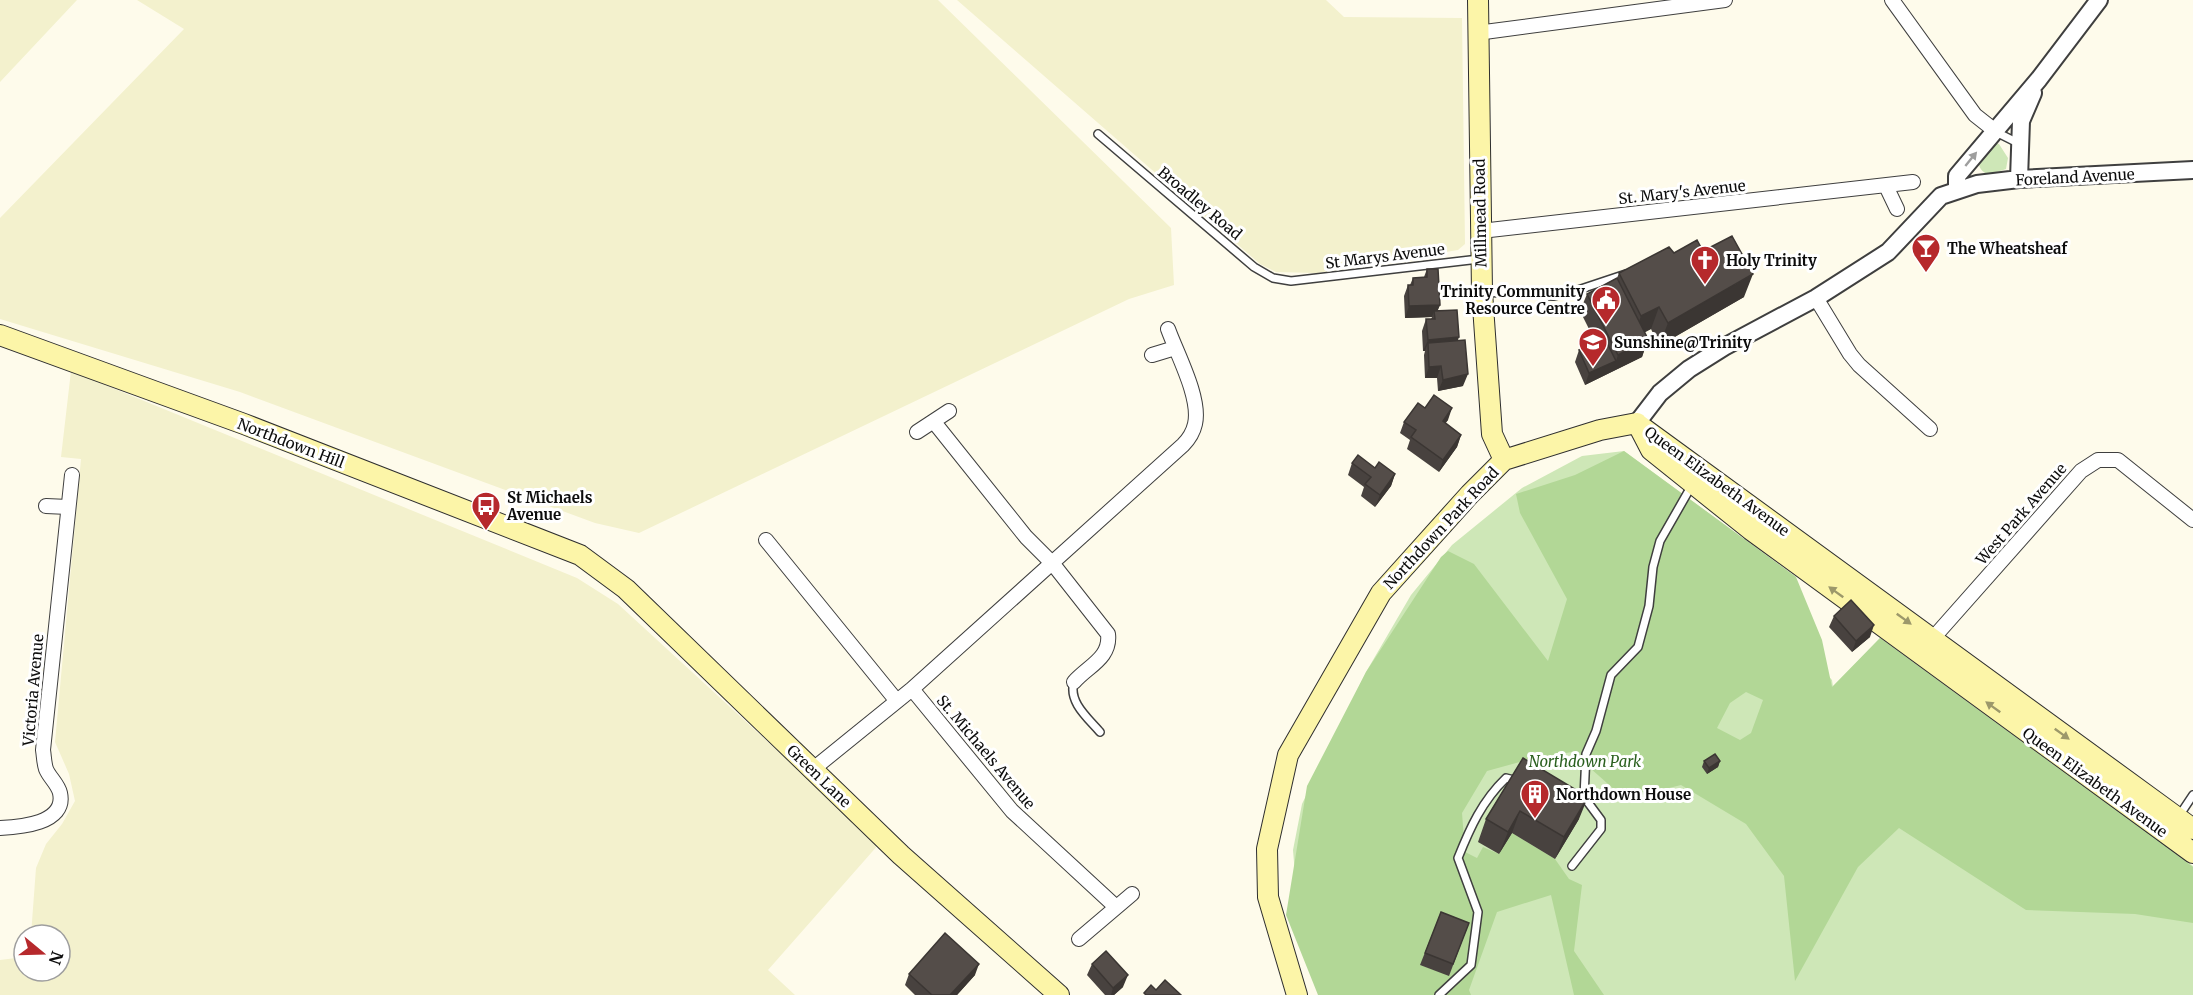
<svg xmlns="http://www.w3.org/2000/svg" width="2193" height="995" viewBox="0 0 2193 995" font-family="Merriweather,serif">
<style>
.farmland{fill:#f3f1cd}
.green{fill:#cee7b7}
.forest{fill:#b2d796;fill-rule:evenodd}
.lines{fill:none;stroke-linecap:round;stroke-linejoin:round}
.service-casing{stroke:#3f3f3f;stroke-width:10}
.minor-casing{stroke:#3f3f3f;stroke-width:16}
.tertiary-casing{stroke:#3f3f3f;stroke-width:20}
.secondary-casing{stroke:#2e2e2e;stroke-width:22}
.service{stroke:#fff;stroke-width:7}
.minor{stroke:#fff;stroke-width:14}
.tertiary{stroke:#fff;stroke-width:16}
.secondary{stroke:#fcf5a8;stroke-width:20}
.wall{fill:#48423f}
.shaded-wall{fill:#3b3633}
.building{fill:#544d49;stroke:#3b3633;stroke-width:1.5}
.oneway{fill:#9e9e9e}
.oneway2{fill:#9c986a}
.labels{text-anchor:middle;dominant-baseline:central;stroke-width:6;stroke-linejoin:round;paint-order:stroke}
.street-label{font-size:15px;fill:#0c0c0c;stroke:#fff}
.poi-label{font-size:15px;font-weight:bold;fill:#0c0c0c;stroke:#fff;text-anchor:start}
.park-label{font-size:15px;font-style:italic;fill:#2b601f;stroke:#fff}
</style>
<rect width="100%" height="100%" fill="#fefbeb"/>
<!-- farmland -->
<path class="farmland" d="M0 0H77L0 82Z
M137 0H938L1171 228 1174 285 1129 299 639 533 595 523 240 392 0 319V218L184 29Z
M957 0H1326L1344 17 1462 18 1465 244 1458 250 1317 273 1276 272 1260 264Z
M71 371 577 578 618 604 879 844 768 970 795 995H0V960L24 957V971H60V935H31L36 868 46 844 62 824 75 801 69 774 55 742 81 459 61 457Z"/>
<!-- green -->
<path class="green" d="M1992 142 1999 144 2008 158 2006 169 1988 175C1970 165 1983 153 1992 142Z
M1624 451 1796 577 1766 610 1832 680 1833 687 1880 638 2193 866V995H1320L1298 912 1293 850 1302 804 1366 672 1411 595 1452 545 1522 488 1582 456Z"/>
<!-- forest -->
<path class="forest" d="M1624 451 1796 577 1822 640 1832 687 1880 638 2193 867V923L2135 914 2026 910 1899 828 1858 867 1795 981 1784 876 1746 824 1681 785 1625 799 1572 752 1527 760 1487 771 1462 813 1465 852 1477 858 1483 847 1499 854 1512 833 1555 859 1569 879 1582 885 1574 951 1604 995H1574L1551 895 1497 912 1469 990 1471 995H1318L1286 915 1307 786 1366 672 1441 557 1448 551 1474 564 1548 661 1567 599 1520 513 1516 494 1575 475ZM1746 692 1763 700 1751 733 1740 740 1717 728 1730 703ZM1465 935 1449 975 1420 965Z"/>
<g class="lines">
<!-- service casing -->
<g class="service-casing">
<path id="service" d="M1996 132 2018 143
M1098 134 1254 267 1273 278 1291 281 1479 259
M1484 292 1553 296 1575 291 1626 274
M1074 682C1068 702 1088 718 1100 732
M1578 796 1584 797 1586 754 1596 731 1611 675 1638 647 1649 606 1653 567 1660 541 1692 485
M2179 816 2193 795
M1572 866 1601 829V820L1584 797
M1439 995 1471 965 1478 912 1458 858C1470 828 1482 801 1506 778L1518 781"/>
</g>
<!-- minor casing -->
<g class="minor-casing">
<path id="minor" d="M1892 0 1975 115 1994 130
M1477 33 1725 0
M1886 186 1897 209
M1481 231 1913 182
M1816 298 1850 354 1859 365 1930 429
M1152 355 1175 348
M934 422 1026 537 1053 564 1108 634C1111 658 1088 666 1074 682
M917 432 949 411
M46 506 68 507
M766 540 896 700
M1927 645 2081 471 2098 460H2118L2193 520
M912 689 1012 811 1116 907
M812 770 912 689 1183 445C1189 439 1193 433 1195 424 1201 398 1177 354 1168 329
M0 828C19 827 67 824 60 793 58 784 49 777 46 769 44 763 44 756 43 750L72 475
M1079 939 1132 894"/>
</g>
<!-- tertiary casing -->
<g class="tertiary-casing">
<path id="tertiary" d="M2019 179 2021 121 2033 93
M1957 190V176L2039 79 2099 0
M1637 423 1660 393 1689 369 1724 347 1816 298 1888 252 1941 196 1977 184 2019 179 2193 170"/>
</g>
<!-- secondary casing -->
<g class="secondary-casing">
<path id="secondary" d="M1478 0 1482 292 1492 434 1504 460
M0 335 244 424 580 555 626 589 901 855 1059 995
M1637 423 1651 450 1751 530 2193 853
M1639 425 2193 829
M1297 995 1268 897 1267 849 1288 755 1381 593 1470 494 1504 460 1600 430 1637 423"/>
</g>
<!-- service -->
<use href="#service" class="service"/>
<!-- minor -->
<use href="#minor" class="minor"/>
<!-- tertiary -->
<use href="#tertiary" class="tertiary"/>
<!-- secondary -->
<use href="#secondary" class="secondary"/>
</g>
<!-- wall -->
<path class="wall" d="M1703 251 1744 297 1659 346 1651 329 1644 332 1648 339 1642 357 1585 385 1575 362 1579 350 1596 343 1580 311 1587 294 1617 278 1619 273 1674 253Z
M1427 269 1440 305 1437 311 1458 340 1463 386 1438 391 1437 378H1425L1424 355 1425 351H1423L1422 331 1426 319H1431L1432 317 1405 318 1404 296 1408 285H1410L1413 278 1424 277Z
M1425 408 1448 420 1445 423 1461 435 1457 447 1439 472 1407 449 1410 440 1400 433 1404 422Z
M1352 463 1375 468 1395 474 1391 486 1375 507 1361 496 1364 487 1348 475Z
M1834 616 1870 637 1852 652 1829 627Z
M1523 758 1579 819 1555 859 1512 833 1499 854 1478 842 1486 819Z
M1704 761H1720L1718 767 1707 774 1702 767Z
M1441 912 1469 923 1449 976 1420 965Z
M1092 964 1123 987 1114 995H1105L1087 975Z
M909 974 975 975 957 995H915L905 985Z"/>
<!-- shaded-wall -->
<path class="shaded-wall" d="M1753 274 1744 297 1659 346 1668 323Z
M1440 305 1435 317 1434 311 1432 317 1405 318 1409 306Z
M1659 307 1651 329 1633 339 1641 316Z
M1459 337 1455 349 1428 343 1425 351H1423L1428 340Z
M1648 339 1642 357 1585 385 1589 373 1616 361 1618 355Z
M1441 366 1437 378H1425L1429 367Z
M1468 374 1463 386 1438 391 1443 380Z
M1452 408 1448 420 1438 433 1443 421Z
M1461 435 1457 447 1439 472 1443 460Z
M1395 474 1391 486 1375 507 1380 495Z
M1874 625 1870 637 1852 652 1856 641Z
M1720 761 1718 767 1707 774 1709 768Z
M1588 797 1579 819 1555 859 1564 837Z
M1520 811 1512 833 1499 854 1508 832Z
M979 964 975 975 957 995H950Z
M1128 975 1123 987 1114 995H1111L1113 988Z"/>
<!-- building -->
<path class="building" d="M1732 236 1753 274 1668 323 1659 307 1641 316 1619 273 1669 247 1674 253 1697 240 1703 251Z
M1427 269H1438L1440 305 1409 306 1408 285H1413V278L1427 277Z
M1617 278 1648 339 1618 355 1587 294Z
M1457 310 1459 337 1428 340 1426 319H1435L1434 311Z
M1605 339 1616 361 1589 373 1579 350Z
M1465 340 1468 374 1443 380 1441 366 1429 367 1428 343Z
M1434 395 1452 408 1443 421 1461 435 1443 460 1411 437 1416 430 1404 422 1418 403 1425 408Z
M1358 455 1375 468 1379 462 1395 474 1380 495 1365 484 1371 477 1352 463Z
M1851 600 1874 625 1856 641 1834 616Z
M1715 754 1720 761 1709 768 1704 761Z
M1523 758 1588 797 1564 837 1520 811 1508 832 1486 819Z
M1441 912 1469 923 1453 964 1425 953Z
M945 933 979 964 950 995H932L909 974Z
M1106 951 1128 975 1113 988 1092 964Z
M1165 980 1181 995H1146L1144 993 1151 985 1156 990Z"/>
<!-- one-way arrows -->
<defs><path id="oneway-solid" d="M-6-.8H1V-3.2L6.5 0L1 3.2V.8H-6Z" transform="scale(1.5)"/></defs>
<use class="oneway" href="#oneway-solid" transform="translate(1971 159) rotate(-51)"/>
<g class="oneway2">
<use href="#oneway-solid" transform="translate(1836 592) rotate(-144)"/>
<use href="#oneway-solid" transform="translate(1904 619) rotate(36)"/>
<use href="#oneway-solid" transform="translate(1993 707) rotate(-144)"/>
<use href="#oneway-solid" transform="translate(2062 734) rotate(36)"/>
</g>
<!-- icons -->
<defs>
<g id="bar-pin" transform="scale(1.5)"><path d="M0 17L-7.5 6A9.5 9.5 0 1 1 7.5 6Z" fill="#b6292c" stroke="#fff"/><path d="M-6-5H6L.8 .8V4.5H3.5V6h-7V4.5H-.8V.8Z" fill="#fff"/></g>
<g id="church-pin" transform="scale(1.5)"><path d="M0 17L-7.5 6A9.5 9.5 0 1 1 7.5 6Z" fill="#b6292c" stroke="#fff"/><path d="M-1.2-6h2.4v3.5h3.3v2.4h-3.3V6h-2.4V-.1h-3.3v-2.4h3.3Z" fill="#fff"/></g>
<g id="civic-pin" transform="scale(1.5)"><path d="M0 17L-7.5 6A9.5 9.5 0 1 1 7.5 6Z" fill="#b6292c" stroke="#fff"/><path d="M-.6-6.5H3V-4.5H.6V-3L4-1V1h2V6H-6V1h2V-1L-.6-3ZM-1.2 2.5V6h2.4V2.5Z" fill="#fff"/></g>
<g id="school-pin" transform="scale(1.5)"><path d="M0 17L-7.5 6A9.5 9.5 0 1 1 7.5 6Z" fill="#b6292c" stroke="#fff"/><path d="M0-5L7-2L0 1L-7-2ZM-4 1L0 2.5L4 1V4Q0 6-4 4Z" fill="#fff"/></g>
<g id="bus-pin" transform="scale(1.5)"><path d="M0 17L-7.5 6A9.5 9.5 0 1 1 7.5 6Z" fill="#b6292c" stroke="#fff"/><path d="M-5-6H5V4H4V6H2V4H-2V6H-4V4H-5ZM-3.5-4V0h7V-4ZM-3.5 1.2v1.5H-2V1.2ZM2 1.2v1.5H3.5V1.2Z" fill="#fff"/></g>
<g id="building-pin" transform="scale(1.5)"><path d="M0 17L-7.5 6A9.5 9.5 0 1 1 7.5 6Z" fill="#b6292c" stroke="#fff"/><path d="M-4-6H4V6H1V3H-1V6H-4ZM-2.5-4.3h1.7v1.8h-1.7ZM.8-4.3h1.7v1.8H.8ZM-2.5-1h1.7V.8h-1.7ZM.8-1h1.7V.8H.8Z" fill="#fff"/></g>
</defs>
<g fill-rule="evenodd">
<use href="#bar-pin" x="1926" y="248"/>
<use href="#church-pin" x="1705" y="260"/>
<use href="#civic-pin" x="1606" y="300"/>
<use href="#school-pin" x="1593" y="342"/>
<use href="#bus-pin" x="486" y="506"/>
<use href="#building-pin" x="1535" y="794"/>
</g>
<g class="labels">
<!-- street labels -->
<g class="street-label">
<text transform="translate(2075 177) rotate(-3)">Foreland Avenue</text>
<text transform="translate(1682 192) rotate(-6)">St. Mary's Avenue</text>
<text transform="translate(1200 203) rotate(40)">Broadley Road</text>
<text transform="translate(1480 213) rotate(-91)">Millmead Road</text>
<text transform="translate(1385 256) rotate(-7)">St Marys Avenue</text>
<text transform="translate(291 443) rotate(21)">Northdown Hill</text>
<text transform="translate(1717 481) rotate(36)">Queen Elizabeth Avenue</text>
<text transform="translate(2021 514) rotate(-49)">West Park Avenue</text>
<text transform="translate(1441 528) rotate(-47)">Northdown Park Road</text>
<text transform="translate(33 690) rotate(-85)">Victoria Avenue</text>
<text transform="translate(986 752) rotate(50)">St. Michaels Avenue</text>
<text transform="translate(819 776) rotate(44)">Green Lane</text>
<text transform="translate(2095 782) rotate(36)">Queen Elizabeth Avenue</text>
</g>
<!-- poi labels -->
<g class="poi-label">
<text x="1947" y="248">The Wheatsheaf</text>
<text x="1726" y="260">Holy Trinity</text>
<text x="1585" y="291" text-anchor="end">Trinity Community<tspan x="1585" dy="17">Resource Centre</tspan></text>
<text x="1614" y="342">Sunshine@Trinity</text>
<text x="507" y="497">St Michaels<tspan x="507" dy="17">Avenue</tspan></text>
<text x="1556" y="794">Northdown House</text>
</g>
<!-- park labels -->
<g class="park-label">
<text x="1585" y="761">Northdown Park</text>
</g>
</g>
<!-- north arrow -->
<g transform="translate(42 953) rotate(109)"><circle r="28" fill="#ffffff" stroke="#9e9e9e" stroke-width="1.5"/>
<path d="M0-4.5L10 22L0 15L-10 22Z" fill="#b6292c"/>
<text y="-9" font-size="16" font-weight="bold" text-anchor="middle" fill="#0c0c0c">N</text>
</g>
</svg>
